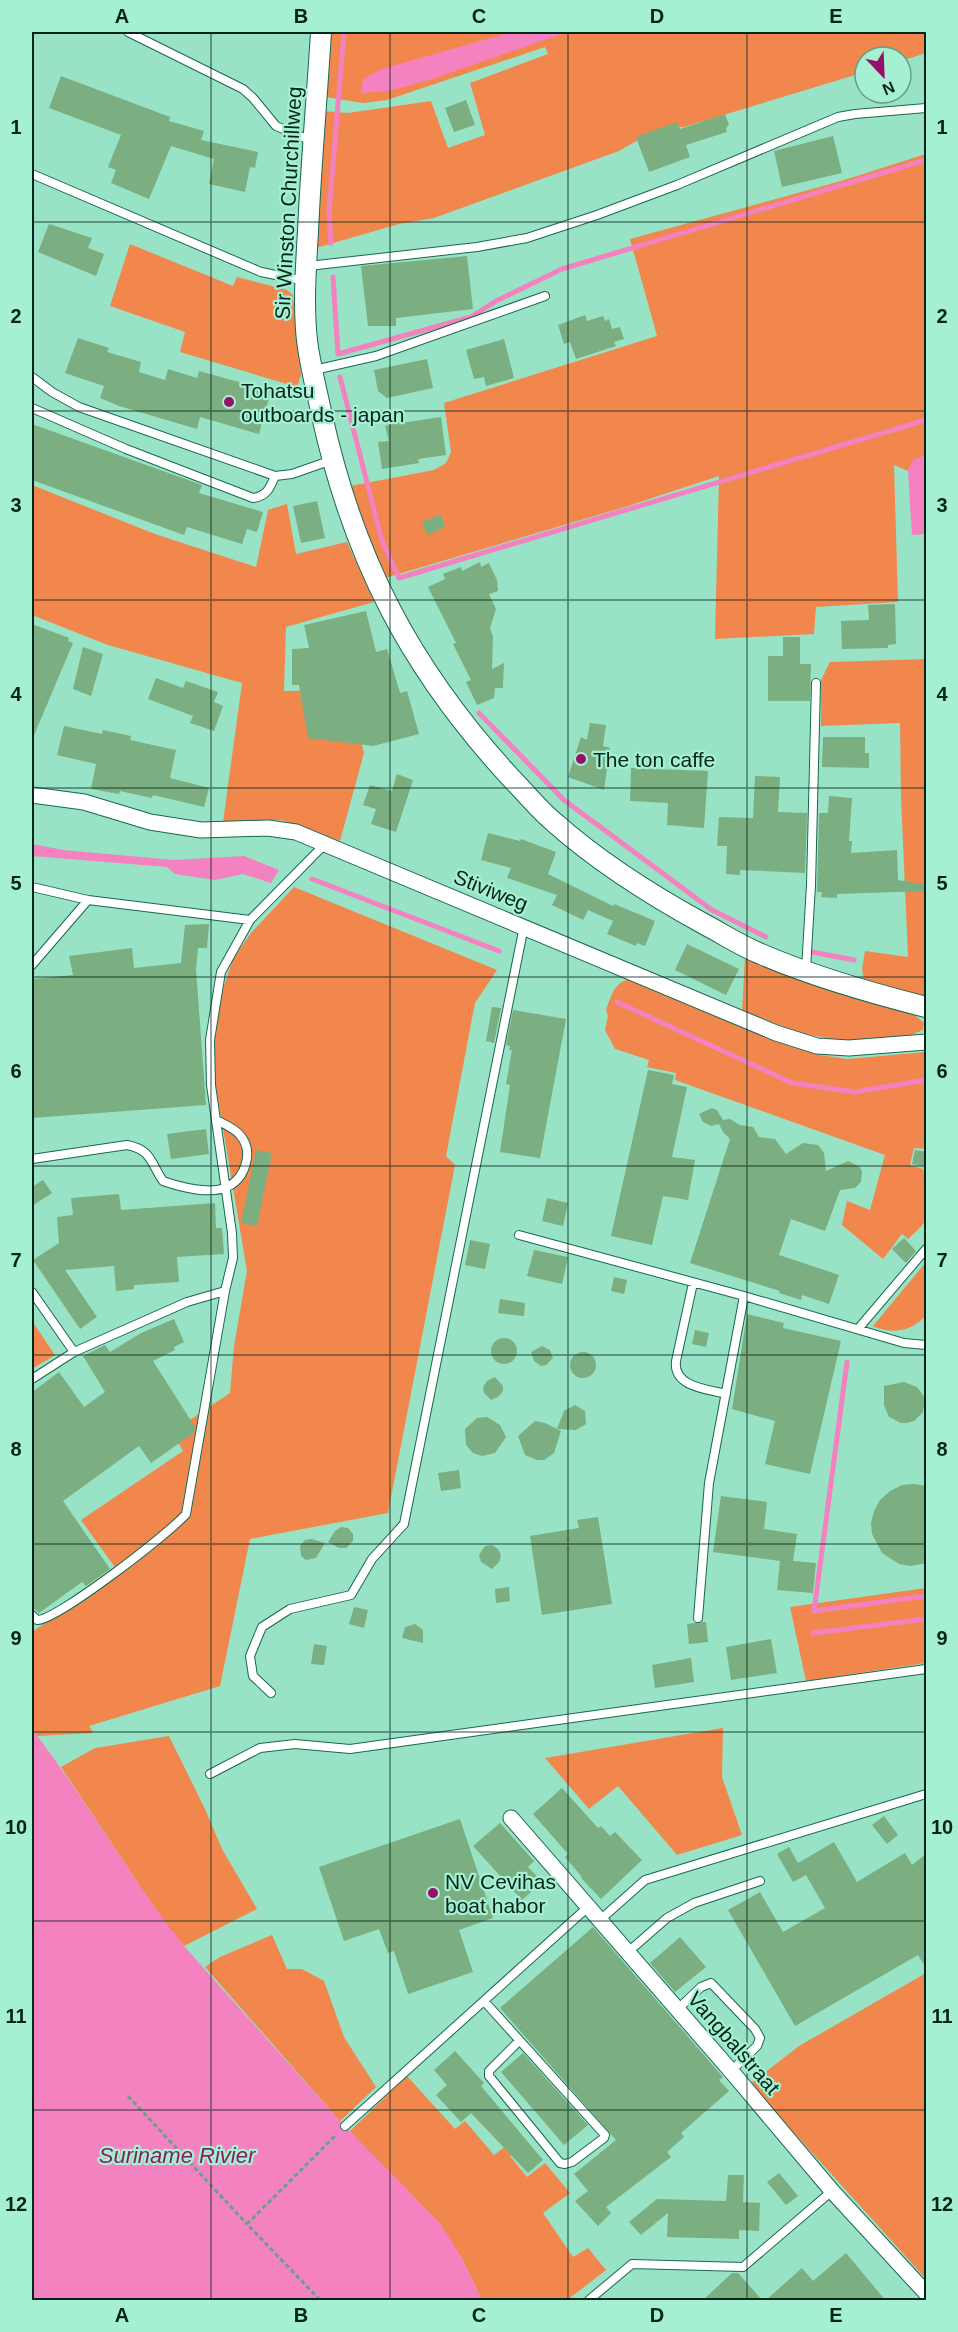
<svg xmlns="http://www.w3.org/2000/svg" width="958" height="2332" viewBox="0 0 958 2332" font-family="Helvetica,sans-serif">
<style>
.green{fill:#f2874e}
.water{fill:#f481c0}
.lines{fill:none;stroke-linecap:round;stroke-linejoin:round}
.stream{stroke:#f481c0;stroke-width:5}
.building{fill:#7bae80}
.lane-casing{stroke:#18684f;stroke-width:10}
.street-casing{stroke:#18684f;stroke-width:17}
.secondary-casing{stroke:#18684f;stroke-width:22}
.path{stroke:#66a28a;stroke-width:3;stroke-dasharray:4.5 3;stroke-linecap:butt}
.lane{stroke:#fff;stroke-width:8}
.street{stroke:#fff;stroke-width:15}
.secondary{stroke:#fff;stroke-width:20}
.grid{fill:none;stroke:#05251a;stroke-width:1.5;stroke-opacity:0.55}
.poi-dot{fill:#951068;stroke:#a5f0d2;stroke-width:2}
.labels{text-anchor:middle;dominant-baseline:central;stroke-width:4.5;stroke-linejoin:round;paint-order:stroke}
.street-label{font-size:21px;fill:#05251a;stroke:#a5f0d2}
.poi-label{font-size:21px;fill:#05251a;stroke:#a5f0d2;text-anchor:start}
.water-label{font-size:22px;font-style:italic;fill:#86205f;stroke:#a5f0d2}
.neatline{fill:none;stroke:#05251a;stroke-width:2}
.grid-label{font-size:20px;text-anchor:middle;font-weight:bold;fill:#05251a}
</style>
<rect width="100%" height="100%" fill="#98e3c5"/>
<!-- green -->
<path class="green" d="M330 32H926V53L901 61V57H865V72L684 127C663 126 637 140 619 151L434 218 399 224 316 248 323 111 348 113 431 101 448 148 485 135 470 83 548 54 545 47 387 100 363 103 326 97Z
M926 154V455C918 458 911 462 908 471L894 465 898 602 816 607 814 634 715 639 719 476 625 507 385 578 365 535 350 486 434 470 446 463 451 452 444 403 657 336 630 239 841 181Z
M130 244 233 286 237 277 287 290 293 295 301 375 297 387 180 352 185 332 110 306Z
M32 485 155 534 256 567 268 510 287 504 296 554 347 542 374 602 286 627 284 691 347 690 364 753 340 841 281 820 223 822 242 683 108 645 32 615Z
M926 659V996L864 980 862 969 865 951 908 957 901 797 900 723 821 726V680L830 662Z
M294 887 497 970 475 1003 446 1156 455 1165 388 1513 250 1539 220 1686 89 1726 93 1733 37 1736 32 1729V1632L119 1573 81 1520 183 1451 172 1432 230 1393 234 1346 247 1271 215 1081 214 1036 221 995 233 959 251 933Z
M745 957 841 994 912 1013 924 1023 923 1030 904 1038 843 1041 800 1033 742 1011Z
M631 979 788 1045 821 1055 847 1059 926 1052V1149L914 1148 910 1165 923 1169C927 1181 929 1205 926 1217 925 1225 914 1233 908 1239L902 1234 883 1259 842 1225 847 1201 870 1210 885 1155 675 1080 676 1073 647 1067 649 1060 615 1049 605 1030 608 1016 606 1010C611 997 614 981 631 979Z
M926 1262V1315C914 1331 891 1335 873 1326Z
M32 1321 55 1355 32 1369Z
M926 1588V1663L806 1681 790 1607Z
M723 1728 722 1777 742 1835 677 1855 618 1786 589 1809 545 1758Z
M169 1736 205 1809 222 1849 257 1909 184 1946 161 1918 61 1767 95 1748Z
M272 1935 287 1969H302L324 1981 344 2037 376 2087 340 2121 205 1967 220 1957Z
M926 1973V2279L750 2084 799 2046Z
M407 2076 455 2129 465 2121 494 2155 519 2136 526 2142 510 2156 527 2177 545 2163 570 2193 543 2213 573 2257 588 2248 606 2270 567 2300H482L460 2255 350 2131Z"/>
<!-- water -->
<path class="water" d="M512 32H568L426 81 389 91 361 93 363 79 382 69Z
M926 455V534L912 535 908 471 913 460Z
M32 844 63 850 174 860 244 856 279 870 271 883 243 874 215 880 175 874 167 867 32 856Z
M32 1729C86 1799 129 1877 184 1946L340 2121 440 2223 460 2255 482 2300H32Z"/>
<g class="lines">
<!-- stream -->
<path class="stream" d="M331 243 329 212 344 32
M333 277 338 354 471 317 496 301 562 269 926 160
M340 377 382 541 399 578 926 420
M479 713 564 800 712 910 766 937
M312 879 499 951
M812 952 854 960
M617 1002 792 1083 855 1092 926 1080
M847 1362 814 1611 926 1596
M813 1633 926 1619"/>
</g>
<!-- building -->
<path class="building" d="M61 76 170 117 169 121 204 131 201 140 258 152 255 168 250 167 245 192 209 184 214 159 171 146 149 199 111 183 116 170 108 167 121 135 49 108Z
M466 100 475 125 454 132 445 108Z
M725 114 729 125 726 128 727 132 686 145 690 157 649 172 636 137 677 122 680 129Z
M833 136 842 173 782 187 774 151Z
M49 224 92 238 88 248 104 254 96 276 38 252Z
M467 256 473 309 396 318V326H368L361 266Z
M585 315 587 321 603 316 605 321 609 319 612 329 620 327 624 339 614 342 616 346 576 359 570 342 564 344 558 325Z
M78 338 109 348 107 352 141 362 139 372 165 380 168 369 197 378 199 371 271 391 259 434 200 417 197 429 119 406 100 398 104 386 65 373Z
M504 339 514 378 486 386 484 377 474 379 466 350Z
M427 359 433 388 387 398 378 391 374 370Z
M441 417 446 455 418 459 419 463 382 469 378 442 389 441 385 426 400 421 401 423Z
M32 424 202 485 199 493 263 512 257 532 247 529 242 544 187 527 184 535 32 480Z
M317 501 325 538 301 543 293 506Z
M441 514 445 527 427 535 422 522Z
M480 562 481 567 489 563 497 580 498 591 489 594 496 609 490 628 493 637 492 669 504 663 503 688H495L494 698 477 705 466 682 471 680 453 644 456 643 428 587 445 579 443 574 461 567 462 571Z
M895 604 896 644 888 645V648L842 649 841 621 869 620 868 605Z
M366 611 376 652 387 649 400 693 407 691 419 734 373 746 308 738 299 685H292V649L309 648 304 625Z
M32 624 69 638 68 641 73 643 32 740Z
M783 637H800V664H811L810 701H768V656H783Z
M83 647 103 654 91 696 73 689Z
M156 678 183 688 186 681 218 692 214 702 223 706 214 731 190 723 193 716 148 699Z
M590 723 606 725 603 746 610 748 604 790 568 777 581 737 587 740Z
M64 726 102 734 103 730 131 736 130 740 176 750 170 778 209 788 204 807 153 795 152 798 120 791 119 794 91 789 96 764 57 755Z
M823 737H865V753H869V768L822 767Z
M631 768 708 771 704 828 667 825 668 803 630 801Z
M397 774 413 780 396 832 371 824 376 809 363 805 370 785 392 791Z
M755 776 780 777 778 812 807 813 805 873 740 870V875L726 874 727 846H717L719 817 753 818Z
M829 796 852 798 849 841H852L851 853 897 850 898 880 926 885V891L837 894V898L821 897 822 892H817L819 813H828Z
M488 833 520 841 521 839 556 852 548 874 613 906 614 904 655 921 645 946 637 943 636 946 607 934 613 921 588 910 583 920 552 905 557 895 507 878 511 868 481 860Z
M209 924 207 948H198L196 969 206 1105 32 1118 33 979 73 975 69 956 132 948 134 968 181 963 185 925Z
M687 944 739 969 726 995 675 970Z
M492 1007 501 1008 494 1043 486 1041Z
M513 1010 566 1019 540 1158 500 1152 510 1085 506 1084 512 1050H509L510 1046 506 1045Z
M648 1070 674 1075 672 1084 687 1087 672 1157 695 1160 688 1200 663 1196 652 1245 611 1236Z
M712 1108 717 1110 723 1120 730 1119 740 1125 753 1127 759 1137 775 1139 786 1154 803 1143 818 1145 824 1153 826 1171 848 1161 860 1167 862 1172 861 1182 855 1188 840 1190 825 1231 791 1219 779 1255 839 1275 829 1304 802 1295 801 1300 779 1293 780 1291 690 1263 730 1139 723 1132 719 1124 711 1126 703 1122 699 1114Z
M206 1129 209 1154 171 1159 167 1134Z
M256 1150 272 1153 257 1226 241 1223Z
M915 1150 927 1152V1167L912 1164Z
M43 1180 52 1193 32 1206V1187Z
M119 1194 121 1210 215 1203 216 1228H222L224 1254 177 1257 179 1282 134 1285V1289L116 1291 114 1266 65 1270 97 1317 80 1329 33 1260 59 1243 57 1217 73 1215 71 1198Z
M547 1198 568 1203 563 1226 542 1221Z
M904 1238 916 1251 906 1263 892 1249Z
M470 1240 490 1244 485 1269 465 1265Z
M534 1250 568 1257 562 1284 527 1276Z
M614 1277 627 1280 624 1294 611 1291Z
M500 1299 525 1303 524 1316 498 1313Z
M747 1314 784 1323 783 1328 841 1341 810 1474 765 1464 775 1421 732 1409Z
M174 1319 184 1342 174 1347 175 1350 153 1361 195 1427 194 1433 151 1463 139 1446 63 1501 110 1569 86 1586 82 1582 39 1613 32 1607V1392L59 1372 84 1407 105 1392 83 1356 105 1345 110 1352 141 1333Z
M695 1330 709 1333 706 1347 692 1344Z
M491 1351a13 13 0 1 1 26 0a13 13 0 1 1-26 0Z
M542 1346 550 1350 553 1358 546 1365 541 1366 534 1361 531 1352Z
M570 1365a13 13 0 1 1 26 0a13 13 0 1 1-26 0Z
M495 1377 503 1386V1391L498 1397 491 1400 484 1393 483 1387 487 1381Z
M904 1382 917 1387 925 1398 923 1412 914 1421 907 1423H901L889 1417 884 1405V1386Z
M575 1405 585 1411 586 1424 576 1430 557 1429 564 1411Z
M487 1417 500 1425 506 1437 495 1453 482 1456 473 1453 466 1445 465 1429 477 1418Z
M535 1421 545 1423 561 1431 554 1453 544 1460H537L525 1455 518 1436Z
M459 1470 461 1488 441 1491 438 1473Z
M914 1484 927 1486V1563L910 1566 899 1564 882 1553 872 1534 871 1523 874 1511 880 1500 890 1491 902 1485Z
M721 1496 767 1502 764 1529 797 1534 793 1561 816 1563 813 1593 777 1590 780 1561 713 1552Z
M598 1517 612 1604 542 1615 530 1536 579 1528 577 1520Z
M341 1527 348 1528 353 1534V1541L346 1548H339L328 1542 335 1531Z
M312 1539 325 1543 316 1558 306 1560 301 1556 300 1546 305 1540Z
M492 1545 498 1549 501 1555 499 1562 492 1569 481 1562 479 1555 485 1546Z
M509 1587 510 1601 496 1603 495 1589Z
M354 1607 368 1610 364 1628 349 1624Z
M702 1622H706L708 1642 689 1644 687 1624Z
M415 1624 423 1630V1643L402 1638 405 1627Z
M771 1639 777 1673 731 1680 726 1647Z
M314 1644 327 1646 324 1665 311 1664Z
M691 1658 694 1682 655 1688 652 1665Z
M562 1788 598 1828 601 1826 610 1836 615 1832 642 1860 601 1899 581 1878 582 1877 565 1857 568 1854 533 1814Z
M884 1816 898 1835 887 1844 872 1825Z
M460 1819 493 1918 459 1930 473 1972 408 1994 394 1951 388 1953 379 1929 344 1941 319 1867Z
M500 1823 534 1861 528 1867 542 1882 522 1900 473 1846Z
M834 1842 857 1882 905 1853 912 1865 927 1853V1970L918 1955 795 2026 728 1910 760 1892 783 1932 825 1908 806 1875 793 1882 777 1854 789 1847 798 1863Z
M593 1927 723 2077 719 2080 729 2091 681 2133 684 2137 667 2152 671 2157 606 2207 611 2213 598 2226 575 2201 588 2191 574 2174 616 2140 500 2008Z
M680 1937 706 1967 675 1992 650 1963Z
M455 2051 484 2083 481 2086 543 2160 528 2173 471 2113 461 2122 436 2095 447 2085 434 2070Z
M523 2053 588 2125 564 2145 501 2072Z
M779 2173 798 2196 786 2205 767 2182Z
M728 2175H744L743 2202 760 2203 759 2231 739 2230V2239L667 2237 668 2213 641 2235 629 2222 657 2199 726 2201Z
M846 2253 886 2301H765L802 2268 813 2281Z
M732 2273H738L763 2301H702Z"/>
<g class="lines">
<!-- lane casing -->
<g class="lane-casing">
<path id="lane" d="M128 32 243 89 253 98 276 126 312 141
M32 174 261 272 305 281
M308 266 477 247 527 238 597 215 677 185 838 117 855 114 926 108
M314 370 376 356 545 296
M32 377 52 392 79 407 275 476 292 474 332 460
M32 408 126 449 253 498C267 496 270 488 275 476
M32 887 88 900 250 920
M32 965 88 900
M806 969 811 885 816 683
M32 1159 127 1145C152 1150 150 1162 163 1181 180 1187 210 1195 227 1187 246 1178 254 1151 240 1135 234 1128 224 1124 216 1120
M519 1235 744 1296 904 1343 926 1345
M693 1283 676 1361C673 1387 707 1389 726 1394
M32 1292 74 1352 187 1302 225 1291 233 1258 232 1233 211 1085 210 1040 221 972 250 920 324 845
M858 1329 926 1249
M32 1379 74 1352
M32 1615 37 1620C56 1621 171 1532 186 1514L225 1291
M698 1618 709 1483 744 1296
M271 1693 253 1676 250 1656 262 1627 290 1609 351 1595 372 1559 404 1524 524 926
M210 1774 260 1748 295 1744 350 1749 926 1669
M600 1920 645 1880 926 1794
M628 1952 667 1918 694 1903 760 1881
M484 2001 605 2135 604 2138 572 2162 565 2164 560 2163 489 2076V2071L519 2041
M677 2010 701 1987 711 1983 755 2029 760 2038 757 2046 731 2071
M345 2126 588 1907
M589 2300 632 2264 743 2267 832 2191"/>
</g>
<!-- street casing -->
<g class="street-casing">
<path id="street" d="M32 795 84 802 150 822 201 830 268 828 296 832 776 1033 817 1046 849 1048 926 1042
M511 1818 731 2071 832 2191 926 2293"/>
</g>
<!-- secondary casing -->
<g class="secondary-casing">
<path id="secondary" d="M321 32C317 98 311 164 308 231 306 266 303 305 307 340 310 366 317 391 322 416 354 560 410 668 510 777 525 792 539 810 555 823 600 863 651 895 704 924 723 934 741 946 761 954 814 977 871 993 926 1007"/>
</g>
<!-- path -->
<path class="path" d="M128 2096 247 2224
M320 2300 247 2224 337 2134"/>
<!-- lane -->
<use href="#lane" class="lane"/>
<!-- street -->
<use href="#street" class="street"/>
<!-- secondary -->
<use href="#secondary" class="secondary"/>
</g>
<!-- grid -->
<path class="grid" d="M211 32V2300M390 32V2300M568 32V2300M747 32V2300M32 222H926M32 411H926M32 600H926M32 788H926M32 977H926M32 1166H926M32 1355H926M32 1544H926M32 1732H926M32 1921H926M32 2110H926"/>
<!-- markers -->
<g class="poi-dot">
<circle cx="229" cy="402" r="6"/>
<circle cx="581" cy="759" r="6"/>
<circle cx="433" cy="1893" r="6"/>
</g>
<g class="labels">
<!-- street labels -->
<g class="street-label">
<text transform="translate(288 203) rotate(-87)">Sir Winston Churchillweg</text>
<text transform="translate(491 890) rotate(22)">Stiviweg</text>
<text transform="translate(734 2043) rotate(49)">Vangbalstraat</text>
</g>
<!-- poi labels -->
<g class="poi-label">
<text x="241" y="390">Tohatsu<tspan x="241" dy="24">outboards - japan</tspan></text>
<text x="593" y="759">The ton caffe</text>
<text x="445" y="1881">NV Cevihas<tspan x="445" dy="24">boat habor</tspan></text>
</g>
<!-- water labels -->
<g class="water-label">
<text x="177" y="2155">Suriname Rivier</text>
</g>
</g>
<!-- border -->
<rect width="958" height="2332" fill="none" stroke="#a5f0d2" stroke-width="66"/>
<!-- north arrow -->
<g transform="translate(883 75) rotate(157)"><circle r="28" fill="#a5f0d2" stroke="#659f88" stroke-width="1.5"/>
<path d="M0-4.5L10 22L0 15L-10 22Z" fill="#951068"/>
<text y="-9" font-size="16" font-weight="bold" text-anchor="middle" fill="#05251a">N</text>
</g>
<rect x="33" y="33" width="892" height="2266" class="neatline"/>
<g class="grid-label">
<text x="122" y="23">A</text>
<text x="301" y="23">B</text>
<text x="479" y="23">C</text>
<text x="657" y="23">D</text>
<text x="836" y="23">E</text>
<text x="16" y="134">1</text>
<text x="942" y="134">1</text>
<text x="16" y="323">2</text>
<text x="942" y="323">2</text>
<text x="16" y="512">3</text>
<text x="942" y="512">3</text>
<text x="16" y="701">4</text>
<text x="942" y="701">4</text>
<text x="16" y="890">5</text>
<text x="942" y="890">5</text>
<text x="16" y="1078">6</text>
<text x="942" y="1078">6</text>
<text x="16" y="1267">7</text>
<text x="942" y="1267">7</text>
<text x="16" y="1456">8</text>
<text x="942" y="1456">8</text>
<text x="16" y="1645">9</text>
<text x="942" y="1645">9</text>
<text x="16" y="1834">10</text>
<text x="942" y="1834">10</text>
<text x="16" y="2023">11</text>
<text x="942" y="2023">11</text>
<text x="16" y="2211">12</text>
<text x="942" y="2211">12</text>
<text x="122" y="2322">A</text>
<text x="301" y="2322">B</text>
<text x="479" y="2322">C</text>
<text x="657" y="2322">D</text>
<text x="836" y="2322">E</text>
</g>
</svg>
